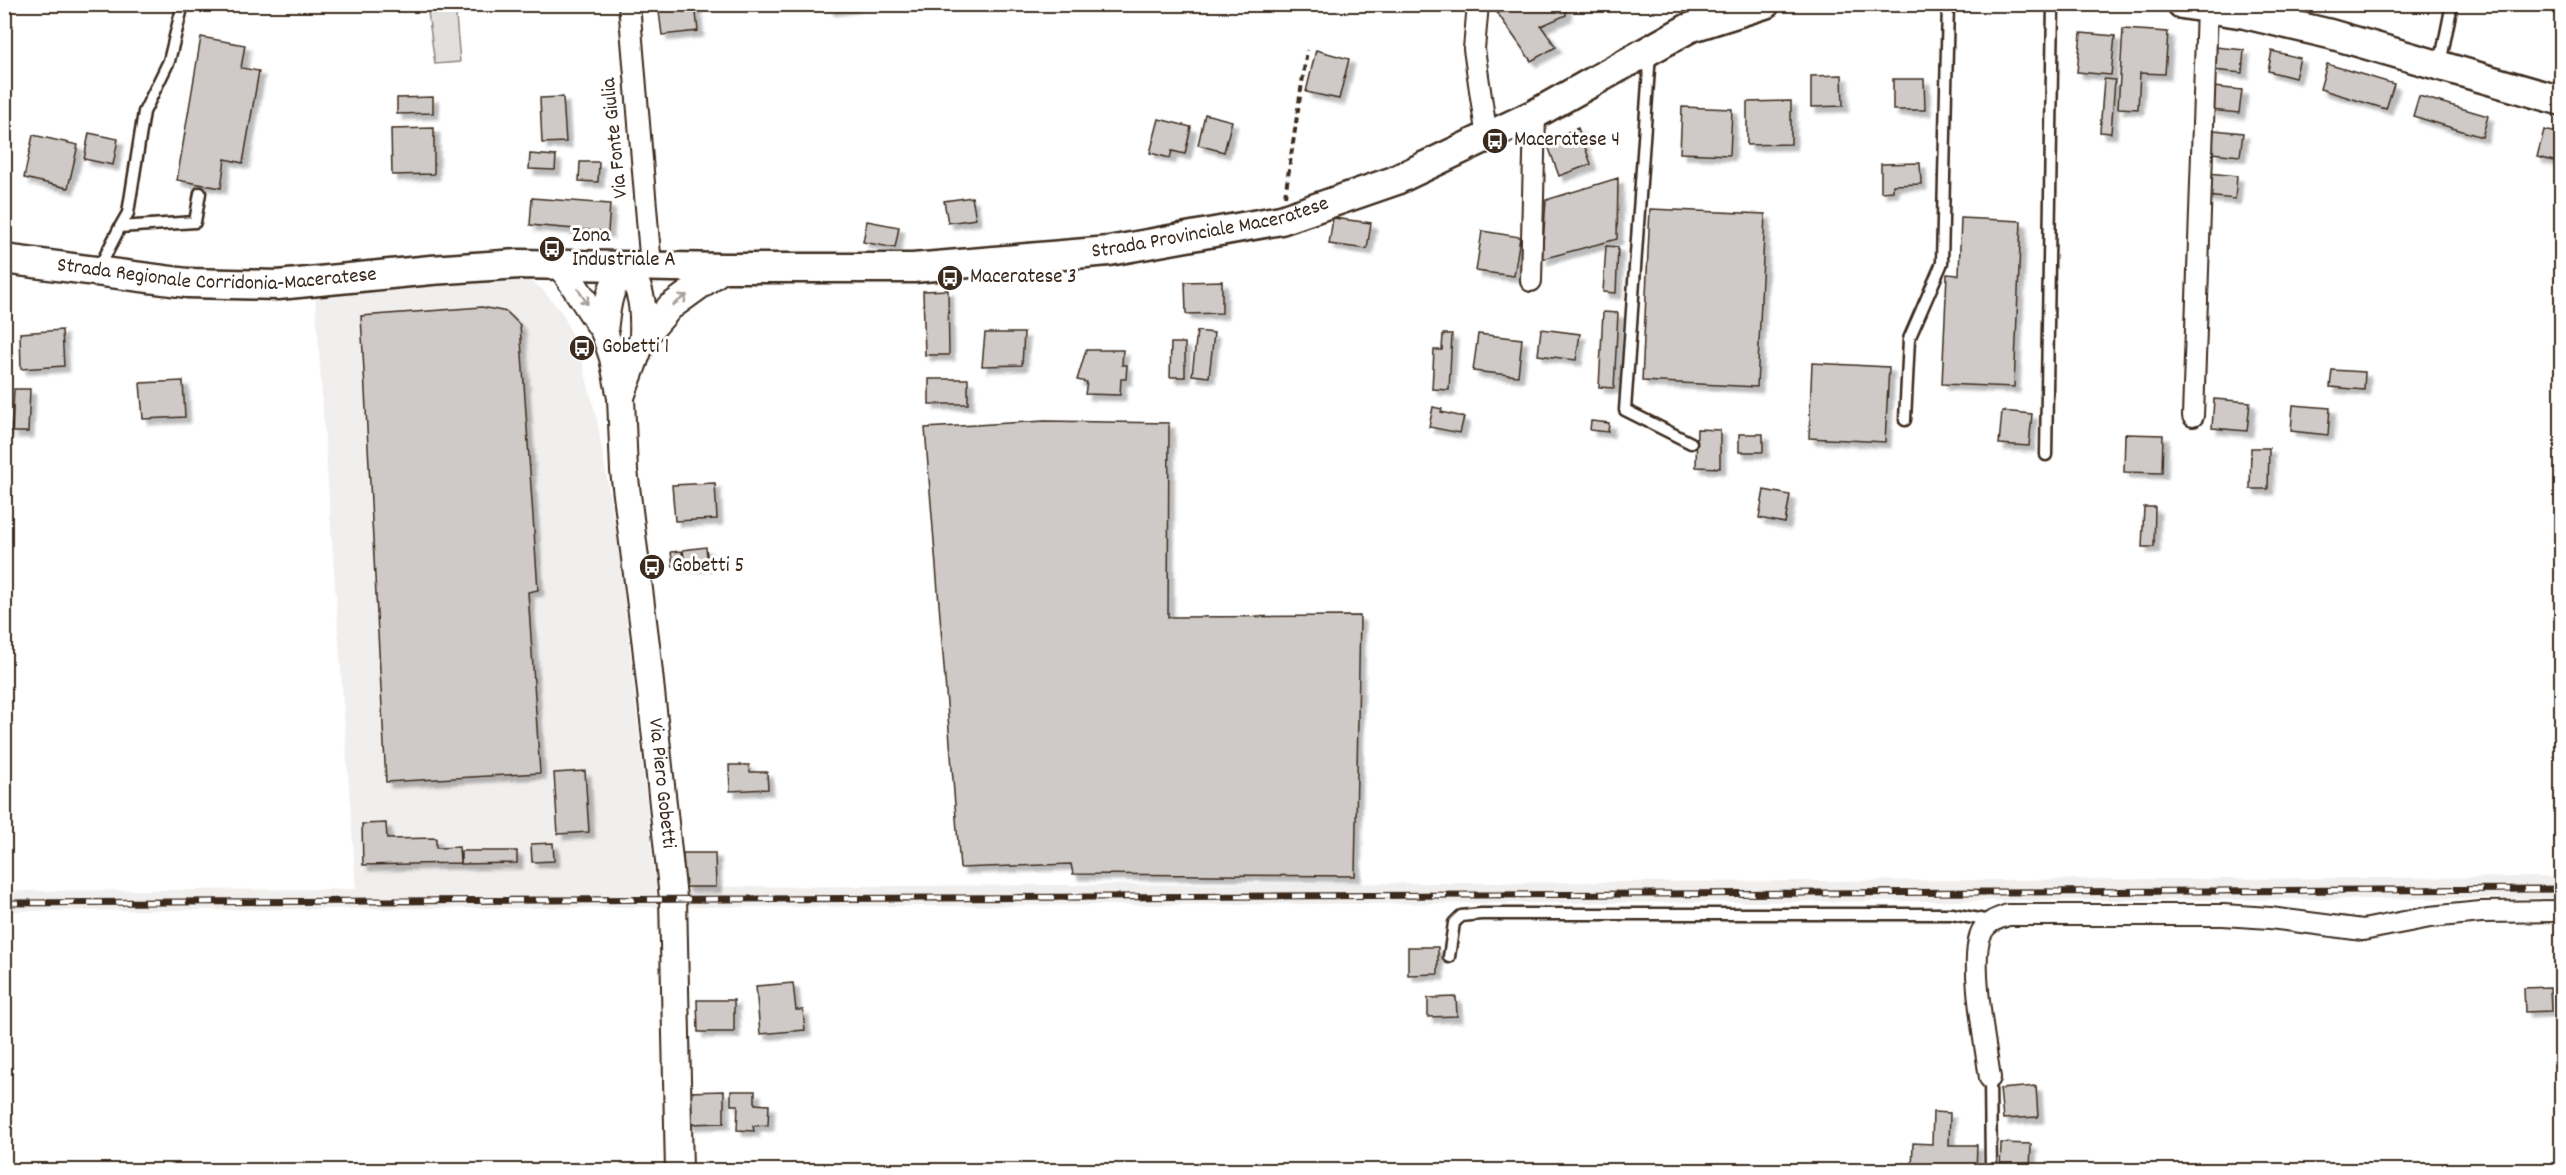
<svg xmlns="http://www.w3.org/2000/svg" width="2566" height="1175" viewBox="0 0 2566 1175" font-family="Dekko,sans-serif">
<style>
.built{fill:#f1efee}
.green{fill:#e2e0de;stroke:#8e857e;stroke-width:1.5}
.building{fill:#cfcac7;stroke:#3b2a1e;stroke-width:1.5;filter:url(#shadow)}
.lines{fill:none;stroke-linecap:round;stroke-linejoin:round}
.service-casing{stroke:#3b2a1e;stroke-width:15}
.minor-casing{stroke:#3b2a1e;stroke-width:24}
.tertiary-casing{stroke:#3b2a1e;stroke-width:30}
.secondary-casing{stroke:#3b2a1e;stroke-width:33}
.path{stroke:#3b2a1e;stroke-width:4;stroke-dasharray:6 4.5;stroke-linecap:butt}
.service{stroke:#fff;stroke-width:10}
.minor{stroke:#fff;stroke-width:20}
.tertiary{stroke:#fff;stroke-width:26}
.secondary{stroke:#fff;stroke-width:28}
.rail-casing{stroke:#3b2a1e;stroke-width:7}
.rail{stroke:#fff;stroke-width:4.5;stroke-dasharray:14;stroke-linecap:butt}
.oneway{stroke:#a79f9a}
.labels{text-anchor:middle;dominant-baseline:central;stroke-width:6;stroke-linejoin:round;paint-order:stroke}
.street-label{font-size:21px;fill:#3b2a1e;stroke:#fff}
.poi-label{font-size:21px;fill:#3b2a1e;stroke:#fff;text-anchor:start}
</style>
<defs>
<filter id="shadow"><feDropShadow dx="5.5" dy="5.5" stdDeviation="1.5" flood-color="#0004"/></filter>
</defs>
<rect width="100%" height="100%" fill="#fff"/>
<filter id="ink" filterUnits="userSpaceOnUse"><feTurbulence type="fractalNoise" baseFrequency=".0167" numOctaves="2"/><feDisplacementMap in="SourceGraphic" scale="12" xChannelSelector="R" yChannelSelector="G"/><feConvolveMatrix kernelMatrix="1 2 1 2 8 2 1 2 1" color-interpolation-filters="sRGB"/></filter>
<g filter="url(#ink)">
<!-- built -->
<path class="built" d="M522 275 542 289 563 314 580 354 597 420 619 549 658 907 5 911 4 891 356 889 315 295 413 288Z
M2561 877V898L687 907 685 887Z"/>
<!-- green -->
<path class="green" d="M427 5H455L460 62 435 64Z"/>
<!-- building -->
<path class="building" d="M658 4H695L698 31 662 35Z
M828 4H855V6L829 10Z
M1496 4H1565L1566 15 1541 26 1556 47 1531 61 1496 11Z
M2123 29 2168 32 2165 74 2140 73 2138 109 2118 108Z
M2081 33 2115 36 2111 75 2077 72Z
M201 37 245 45 241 68 259 71 243 163 225 159 221 188 177 180Z
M2215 47 2244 50 2242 73 2213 70Z
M1316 50 1349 59 1339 99 1306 92Z
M2272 51 2300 58 2295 78 2268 71Z
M2327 64 2394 84 2386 109 2320 89Z
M1842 75 1843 106 1811 107V76Z
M1893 79H1924L1925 110H1893Z
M2104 79 2115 80 2111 133 2100 132Z
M2213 87 2242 90 2239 113 2211 110Z
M2419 96 2488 116 2482 137 2413 116Z
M433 97V113L397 114V98Z
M563 97 566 142 542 143 540 98Z
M1791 101V144L1747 145V102Z
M1682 107 1732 109 1730 155 1680 153Z
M1205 114 1232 121 1224 152 1198 145Z
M1159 119 1191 127 1185 154 1172 151 1170 158 1150 153Z
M434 128V174L392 175 391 129Z
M1578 128 1591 164 1559 176 1546 140Z
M2214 130 2243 133 2240 156 2212 153Z
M2544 130 2562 134V163L2537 157Z
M89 133 118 139 113 165 84 159Z
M33 135 78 145 68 188 24 178Z
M530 154 556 156 555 170 529 169Z
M580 162H599L598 182 579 181Z
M1920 163 1921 184 1893 185V191L1881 192V164Z
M2208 173 2237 176 2235 199 2206 196Z
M1618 178 1617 239 1542 259 1546 200Z
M972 197 976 219 948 223 944 201Z
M532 198 610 204 608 232 530 225Z
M1650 209 1765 214 1757 387 1642 381Z
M1333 218 1371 223 1367 249 1329 244Z
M1961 218 2021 221 2014 387 1942 384 1947 274 1959 275Z
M867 221 899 227 895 248 863 242Z
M1482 231 1520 237 1514 276 1476 271Z
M1606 246 1618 247 1616 293 1603 292Z
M1222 281V313L1186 314 1185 282Z
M948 290 949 355H925L923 291Z
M482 307 507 312 520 325 538 590 528 592 540 773 386 782 361 316Z
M1603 312 1618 313 1614 388 1599 387Z
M1541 329 1580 334 1576 360 1538 355Z
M62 330 64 366 21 369 20 333Z
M1197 331 1214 333 1209 377 1192 375Z
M985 333H1024L1022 365 982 366Z
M1443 334H1452L1449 390 1432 389 1434 350H1442Z
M1478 334 1522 339 1518 376 1473 371Z
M1171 343H1185V377H1170Z
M1086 350H1123L1122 365H1127L1126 379H1121L1120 395 1085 394 1087 382 1077 380Z
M1812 363 1889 367 1885 442 1809 438Z
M2332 370 2365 372 2364 390 2330 387Z
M929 379H968V404H929Z
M183 381 185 417 143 419 140 383Z
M14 389H30L28 432H12Z
M2214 399 2250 402 2247 431 2212 428Z
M2293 405 2330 408 2328 435 2291 431Z
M1433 407 1442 409 1441 412 1464 417 1460 433 1429 427Z
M2002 411 2032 414 2029 446 1999 444Z
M4 417H8V432H4Z
M1045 421 1169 423 1168 617 1360 616 1355 876 1073 874 1071 864 960 868 925 428Z
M1591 421 1609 423 1608 432 1590 430Z
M1697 429 1720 430V468L1696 467Z
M1739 434H1763V452H1739Z
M2125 434 2163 435 2162 473 2124 472Z
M2251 448H2269L2268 489H2250Z
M715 483 717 519 675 521 672 485Z
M1764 490 1790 495 1785 523 1759 518Z
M2144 507H2155L2154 547H2142Z
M706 547 708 565 685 567 683 550Z
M682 551 683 565 673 566 671 552Z
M729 765H749L750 772H767L768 789 730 791Z
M585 771 589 832 558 834 554 773Z
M386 823 387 839 436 838V848L459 847 460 863 363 865 362 824Z
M553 843 554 861 532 862 531 844Z
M461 851H517V863L461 864Z
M683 853H715L716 887H685Z
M1408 947H1438V974L1408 975Z
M793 983 796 1010H803L805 1030 760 1034 756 986Z
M2550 987 2551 1011 2525 1012 2524 988Z
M1456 997 1457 1016 1428 1017V998Z
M697 1000H734V1032H698Z
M2036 1086 2038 1117 2003 1119 2000 1089Z
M724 1091V1123L688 1124 687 1092Z
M731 1091H755V1104L769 1105 768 1125 753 1126 754 1131 737 1130 738 1105H731Z
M1933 1112 1950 1113 1949 1145H1977L1976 1170H1912L1913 1143 1932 1144Z
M2001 1143 2031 1144 2030 1170H2000Z"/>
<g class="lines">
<!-- service casing -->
<g class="service-casing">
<path id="service" d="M1650 54 1625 410 1691 443
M2440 64 2452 4
M120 227 128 213 144 112 169 61 183 4
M98 270 120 227 195 222 200 193
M1905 420 1909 339 1942 263 1948 4
M2046 455 2053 4
M1449 957 1454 923 1461 916 1481 914H1952L1990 921
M1990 1078 1991 1170"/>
</g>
<!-- minor casing -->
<g class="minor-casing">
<path id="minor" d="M629 4 651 267
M1478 4 1474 49 1487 138
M1531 281 1535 114
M2193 416 2207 8
M1990 1078C1986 1048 1968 957 1982 932 1988 921 1997 919 2008 915H2223L2270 918 2363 930 2430 917 2481 912 2562 911"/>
</g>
<!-- tertiary casing -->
<g class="tertiary-casing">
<g id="tertiary">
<path id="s1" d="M560 264 604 331 613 358 621 398 624 471 646 645 673 898 679 1170"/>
<path d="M604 331C607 305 609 286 626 266 643 289 644 310 643 338"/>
<path d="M622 394 643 338 670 307 724 268"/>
</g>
</g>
<!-- secondary casing -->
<g class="secondary-casing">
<g id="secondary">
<path d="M2182 4 2245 14 2330 34 2562 101"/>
<path id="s2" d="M4 259 187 283 278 285 431 270 519 264 724 268H913L1109 251 1281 220 1394 181 1535 114 1689 28 1765 4"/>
</g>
</g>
<!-- path -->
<path class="path" d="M1285 196 1307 50"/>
<!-- service -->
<use href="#service" class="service"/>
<!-- minor -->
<use href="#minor" class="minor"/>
<!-- tertiary -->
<use href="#tertiary" class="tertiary"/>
<!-- secondary -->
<use href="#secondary" class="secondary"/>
<!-- rail casing -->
<g class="rail-casing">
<path id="rail" d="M4 903 2562 889"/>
</g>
<!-- rail -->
<use href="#rail" class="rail"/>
</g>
<!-- one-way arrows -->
<defs><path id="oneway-shaft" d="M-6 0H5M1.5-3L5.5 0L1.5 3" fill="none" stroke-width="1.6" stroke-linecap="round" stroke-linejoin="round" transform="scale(1.5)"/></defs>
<g class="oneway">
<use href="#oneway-shaft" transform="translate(583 297) rotate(58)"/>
<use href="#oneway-shaft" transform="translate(680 300) rotate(-36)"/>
</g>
</g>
<!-- icons -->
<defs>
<g id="bus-disc" transform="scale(1.35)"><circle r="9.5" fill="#3b2a1e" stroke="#fff"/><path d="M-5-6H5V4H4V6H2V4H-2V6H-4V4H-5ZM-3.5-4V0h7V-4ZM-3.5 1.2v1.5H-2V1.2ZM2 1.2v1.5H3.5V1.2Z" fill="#fff"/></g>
</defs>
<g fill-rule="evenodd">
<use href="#bus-disc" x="1495" y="141"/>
<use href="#bus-disc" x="552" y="249"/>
<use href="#bus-disc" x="950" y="278"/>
<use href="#bus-disc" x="582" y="348"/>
<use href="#bus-disc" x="652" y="567"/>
</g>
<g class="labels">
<!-- street labels -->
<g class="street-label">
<text transform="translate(616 138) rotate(-96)">Via Fonte Giulia</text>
<text stroke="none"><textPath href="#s2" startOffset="1212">Strada Provinciale Maceratese</textPath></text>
<text stroke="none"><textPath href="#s2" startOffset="214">Strada Regionale Corridonia‐Maceratese</textPath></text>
<text stroke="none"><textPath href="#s1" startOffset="537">Via Piero Gobetti</textPath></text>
</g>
<!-- poi labels -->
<g class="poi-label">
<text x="1514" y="141">Maceratese 4</text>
<text x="572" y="237">Zona<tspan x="572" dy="24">Industriale A</tspan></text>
<text x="970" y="278">Maceratese 3</text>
<text x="602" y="348">Gobetti 1</text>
<text x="672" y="567">Gobetti 5</text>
</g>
</g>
<!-- margin -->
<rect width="2566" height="1175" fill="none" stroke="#fff" stroke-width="24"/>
<rect x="12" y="12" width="2542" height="1151" fill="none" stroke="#3b2a1e" stroke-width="2" filter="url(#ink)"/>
</svg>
